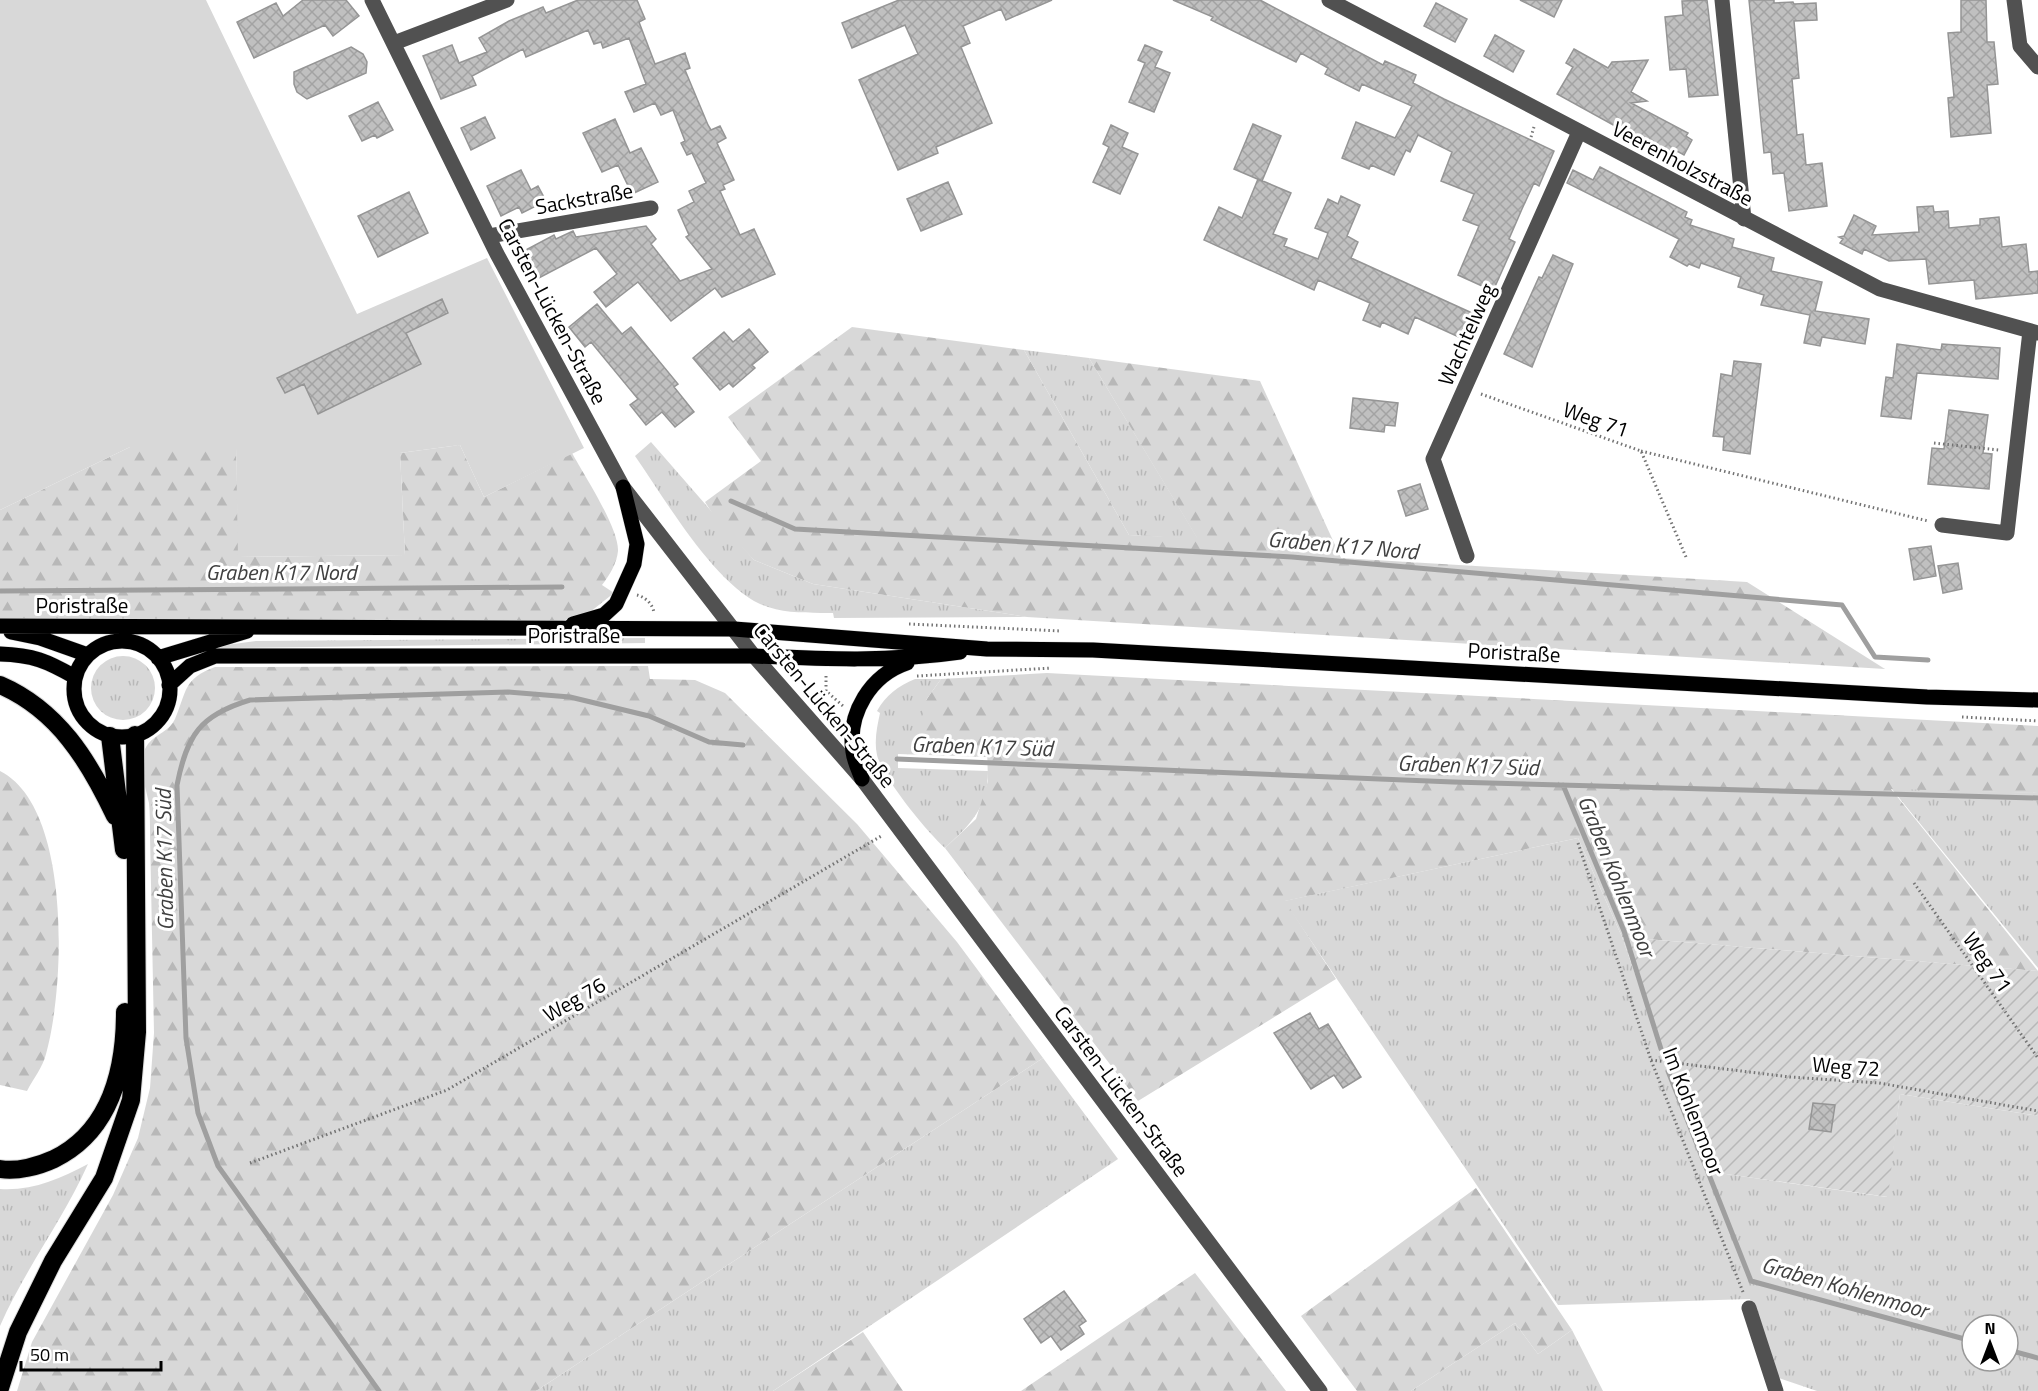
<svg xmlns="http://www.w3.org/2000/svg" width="2038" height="1391" viewBox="0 0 2038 1391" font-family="'Titillium Web',sans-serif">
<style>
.grass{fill:url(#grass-tufts);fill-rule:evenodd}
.forest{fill:url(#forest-firs)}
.garden{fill:url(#garden-furrows)}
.pitch{fill:#d8d8d8}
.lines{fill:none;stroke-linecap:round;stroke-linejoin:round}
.stream{stroke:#9f9f9f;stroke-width:5}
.building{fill:url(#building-cross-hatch);stroke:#959595;stroke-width:1.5}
.major-casing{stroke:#dbdbdb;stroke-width:16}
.highway-casing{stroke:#dbdbdb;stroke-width:20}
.path{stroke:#737373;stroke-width:3;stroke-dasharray:1.5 3;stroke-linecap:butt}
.minor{stroke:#515151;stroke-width:15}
.major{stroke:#000;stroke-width:15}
.highway{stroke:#000;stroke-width:18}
.labels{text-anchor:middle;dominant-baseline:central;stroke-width:6;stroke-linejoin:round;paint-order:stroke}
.street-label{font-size:21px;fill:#000;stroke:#fff}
.water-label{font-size:22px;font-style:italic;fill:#404040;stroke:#fff}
</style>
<defs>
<pattern id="grass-tufts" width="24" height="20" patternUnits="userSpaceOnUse" patternTransform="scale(1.5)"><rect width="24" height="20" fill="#d8d8d8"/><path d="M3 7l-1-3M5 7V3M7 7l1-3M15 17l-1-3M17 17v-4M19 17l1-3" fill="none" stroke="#b8b8b8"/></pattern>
<pattern id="forest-firs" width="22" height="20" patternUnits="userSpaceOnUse" patternTransform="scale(1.5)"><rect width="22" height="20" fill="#d8d8d8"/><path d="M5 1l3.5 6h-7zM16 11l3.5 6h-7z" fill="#b8b8b8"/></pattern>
<pattern id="garden-furrows" width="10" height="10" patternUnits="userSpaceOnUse" patternTransform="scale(1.5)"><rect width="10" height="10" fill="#d8d8d8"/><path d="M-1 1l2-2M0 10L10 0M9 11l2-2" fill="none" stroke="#b8b8b8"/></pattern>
<pattern id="building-cross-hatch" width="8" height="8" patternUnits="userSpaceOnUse" patternTransform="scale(1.5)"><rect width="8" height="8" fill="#c0c0c0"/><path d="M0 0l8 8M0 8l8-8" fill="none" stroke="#a3a3a3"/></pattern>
</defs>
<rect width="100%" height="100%" fill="#fff"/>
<!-- grass -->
<path class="grass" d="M1024 350 1089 358 1198 539 1129 535Z
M651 442 754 560 813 584 1027 617 834 618 833 613C809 613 782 614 760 604 713 582 665 499 635 456Z
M645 638V643L226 648 192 655 226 645 256 641Z
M91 688a32 32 0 1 1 64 0a32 32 0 1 1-64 0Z
M915 679H941L926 700 987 747V757L898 754V768L988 771C988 808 970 825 945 848 927 832 882 777 877 755 874 741 877 727 880 713L877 711C886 695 898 686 915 679Z
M1891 788 2038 793V968Z
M1578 838 1622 937 1705 1171 1887 1197 1900 1094 2038 1116V1391H1817L1776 1377 1750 1299 1558 1305 1284 901ZM1972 1325H2008V1361H1972Z
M1043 1058 1118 1159 773 1391H536Z
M88 1164C63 1220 25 1269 0 1326V1189C32 1191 60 1179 88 1164Z
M1515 1323 1538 1354 1572 1330 1603 1391H1411Z"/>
<!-- forest -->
<path class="forest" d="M852 327 1024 350 1129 535 1197 538 1089 358 1260 381 1341 558 1747 582 1885 669 1027 617 813 584 754 560 718 522 705 502 761 461 728 417Z
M460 445 484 497 572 453C584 475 619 528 618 551 617 563 609 576 602 585L614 593 590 612 559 622 0 620V510L130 447H236L239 557 405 555 400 453Z
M648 666 650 679 695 680 725 693 857 824 957 942 1043 1058 536 1391H17L32 1342 113 1195 138 1138 150 1088 154 1033 150 835C150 825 150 813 149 803 145 785 136 760 148 744 156 734 170 731 175 719 187 691 183 679 215 667Z
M1047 673 2038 726V793L1891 789 2038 971 1622 937 1578 838 1285 901 1336 979 1138 1101 945 848 976 819 988 781 987 748 916 745 926 700 941 679Z
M0 771C72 807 65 987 46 1054 43 1067 33 1079 27 1091L0 1085Z
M1476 1188 1572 1330 1538 1354 1515 1323 1411 1391H1357L1301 1316Z
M1195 1273 1286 1391H1021Z
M863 1332 903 1391H773Z"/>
<!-- garden -->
<path class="garden" d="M1622 937 2038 971V1116L1900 1094 1888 1197 1705 1171Z"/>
<!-- pitch -->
<path class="pitch" d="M0 0H206L357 314 487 258 584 448 484 497 460 445 400 453 405 555 238 557 236 447H130L0 510Z"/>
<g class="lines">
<!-- stream -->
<path class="stream" d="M731 501 795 529 1292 557 1842 605 1875 657 1928 660
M0 591 562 587
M897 759 1453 782 2038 798
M1563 785 1624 931 1661 1049
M1668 1071 1751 1281 1972 1341
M2008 1350 2038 1358
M379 1391 218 1166 198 1113 186 1038 177 785C187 735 200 715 250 700L508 692 570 697 649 716 709 742 743 745"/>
</g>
<!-- building -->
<path class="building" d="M303 0H346L359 16 333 36 325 25 254 58 237 22 276 3 283 16Z
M578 0H637L645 19 639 22 655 64 685 53 690 68 685 70 708 125 711 130 720 126 726 138 717 143 734 180 723 185 725 189 720 191 740 235 754 229 775 274 722 297 715 288 671 321 638 282 606 307 594 292 617 274 596 248 535 280 520 253 554 235 556 239 573 231 576 237 646 226 656 239 651 244 680 281 712 269 686 237 689 235 678 210 694 202 689 191 706 183 692 153 687 155 681 143 685 141 673 110 661 115 655 103 634 112 625 92 646 84 629 38 603 48 601 42 594 44 588 30 526 57 523 49 472 76 476 85 441 99 423 56 452 45 459 63 487 52 479 38 509 21 543 7 546 13Z
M899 0H1052L1006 20 1001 9 963 26 970 43 961 47 992 123 936 147 938 153 898 170 859 80 918 54 905 25 852 48 842 23Z
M1173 0H1260L1383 65 1385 61 1416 75 1413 83 1444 99 1554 151 1539 186 1534 183 1522 209 1509 239 1515 242 1493 291 1458 275 1479 226 1463 220 1474 194 1441 181 1452 152 1418 135 1410 152 1406 150 1394 175 1371 165 1369 169 1342 158 1356 122 1395 138 1412 106 1362 84 1359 91 1325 74 1328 68 1301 53 1296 62 1211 20 1213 17Z
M1520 0H1562L1554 17Z
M1707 0 1718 95 1689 97 1686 69 1670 70 1665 17 1683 15 1682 1Z
M1749 0H1774V3L1793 2 1794 4 1816 3 1817 20 1794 21 1799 78 1792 79 1797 135 1803 134 1806 165 1822 163 1827 206 1789 211 1784 173 1773 174 1771 152 1764 153Z
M1961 0H1986L1987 42H1994L1998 84 1987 85 1991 133 1951 137 1948 98 1954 97 1948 33 1961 32Z
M1436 3 1467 19 1455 42 1424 26Z
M1495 35 1524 51 1513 72 1484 56Z
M1145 45 1162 52 1155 67 1170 73 1154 112 1129 102 1145 63 1138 60Z
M351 47 363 54 367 62 366 73 307 99 297 92 294 84V72Z
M1574 49 1608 68 1612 62 1648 60 1631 92 1647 101 1631 103 1688 133 1686 136 1692 140 1684 155 1677 151 1673 158 1557 94 1573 67 1566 63Z
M378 102 393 130 377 138 375 135 362 141 349 116Z
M485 117 495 138 471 150 461 128Z
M615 119 630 153 641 148 658 182 632 194 618 165 602 172 583 133Z
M1253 124 1281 136 1262 181 1234 169Z
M1111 125 1128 133 1122 147 1138 154 1120 194 1093 182 1109 147 1103 144Z
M1600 167 1687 212 1685 217 1692 220 1690 225 1734 239 1732 247 1774 258 1771 271 1822 282 1815 311 1869 319 1865 344 1822 337 1820 346 1804 343 1810 315 1761 305 1764 295 1738 287 1741 277 1701 263 1699 268 1689 264 1687 266 1670 257 1679 239 1567 183 1573 170 1593 180Z
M521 170 531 190 538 186 546 201 522 213 519 207 501 216 487 186Z
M1258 179 1291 193 1273 234 1287 239 1284 246 1318 259 1328 233 1315 228 1328 199 1338 204 1341 196 1360 205 1347 236 1358 242 1351 258 1472 313 1461 338 1415 317 1408 334 1382 322 1380 327 1363 320 1370 303 1318 280 1314 290 1204 240 1219 207 1242 218Z
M948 182 962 214 921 231 907 199Z
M409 192 428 233 378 257 358 216Z
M1933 206 1934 212 1948 211 1949 228 1980 225V219L1999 217 2002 247 2026 244 2029 272 2038 271V293L1976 299 1974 280 1929 284 1926 259 1889 261 1864 249 1862 254 1840 243 1843 239 1839 237 1844 236 1854 215 1876 226 1872 235 1919 232 1917 207Z
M1553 255 1573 264 1532 367 1504 354 1539 277 1542 278Z
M442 299 448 313 406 333 421 364 318 414 304 384 285 393 277 378Z
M597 304 622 334 631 327 678 384 674 387 694 412 675 427 662 412 646 425 630 405 638 399 591 342 585 347 569 327Z
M749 329 768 352 752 365 755 368 733 387 729 383 720 390 693 358 724 332 733 342Z
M1897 344 1941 350 1942 344 2000 348 1998 379 1917 373 1911 419 1881 416 1886 377 1893 378Z
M1734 361 1761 364 1750 454 1723 450 1724 437 1713 436 1721 374 1732 376Z
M1353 398 1398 403 1395 426 1385 425 1384 432 1350 428Z
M1949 410 1988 415 1983 453 1992 454 1989 489 1928 484 1932 448 1944 449Z
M1420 484 1428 509 1406 516 1398 491Z
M1931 546 1936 576 1914 580 1909 549Z
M1958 563 1962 589 1943 593 1938 566Z
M1310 1013 1319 1029 1328 1024 1361 1077 1343 1088 1334 1075 1311 1089 1274 1033Z
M1813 1103 1835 1105 1831 1132 1809 1129Z
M1064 1291 1086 1321 1079 1326 1084 1334 1061 1350 1051 1336 1041 1343 1024 1319Z"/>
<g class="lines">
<!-- major casing -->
<g class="major-casing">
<path id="major" d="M573 624 604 615 616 604 634 564 637 544 623 487
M0 626 734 629 987 649 1093 650 1927 697 2038 700
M11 632 40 638 88 655
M74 689a48 48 0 1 1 96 0a48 48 0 1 1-96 0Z
M0 654C33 655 47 661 75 677
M158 658 247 631
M169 685 190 666 215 656H754C823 659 892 662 960 652
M862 779C859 771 854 761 853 752 847 713 871 675 907 663"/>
</g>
<!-- highway casing -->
<g class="highway-casing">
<path id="highway" d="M0 685C58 710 89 761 115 816
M110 736 124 850
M0 1169C17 1172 39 1166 54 1159 111 1131 125 1070 125 1012
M0 1388 18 1332 53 1261 104 1178 131 1100 137 1032 135 735"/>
</g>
<!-- path -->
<path class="path" d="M1531 137 1534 127
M1481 394 1641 451 1686 557
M1934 443 1999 450
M1641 451 1928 521
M637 595C645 597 653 604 654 613
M909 624 1061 631
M826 676V691L843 706
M917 676 1051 668
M815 699 826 691
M1962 717 2038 721
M1578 843 1651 1060 1743 1292
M1914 883 2038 1058
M1651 1060 1790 1077 1879 1083 2038 1111
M250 1163 447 1090 883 835"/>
<!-- minor -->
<path class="minor" d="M372 0 497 254 623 487 754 656 862 779 1320 1391
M1329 0 1880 289 2038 333
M1722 0 1744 219
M2014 0 2020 46 2038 67
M394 43 507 0
M489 236 651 208
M1942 525 2007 533 2030 331
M1467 556 1433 459 1579 132
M1749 1308 1776 1391"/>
<!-- major -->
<use href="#major" class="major"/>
<!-- highway -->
<use href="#highway" class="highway"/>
</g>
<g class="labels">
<!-- street labels -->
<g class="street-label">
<text transform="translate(1683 163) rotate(28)">Veerenholzstraße</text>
<text transform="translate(584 198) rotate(-10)">Sackstraße</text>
<text transform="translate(553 311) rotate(62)">Carsten-Lücken-Straße</text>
<text transform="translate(1466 334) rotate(-66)">Wachtelweg</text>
<text transform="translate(1596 419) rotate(19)">Weg 71</text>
<text x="82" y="605">Poristraße</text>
<text x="574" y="635">Poristraße</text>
<text transform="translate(1514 652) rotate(3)">Poristraße</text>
<text transform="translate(825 705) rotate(50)">Carsten-Lücken-Straße</text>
<text transform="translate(1988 962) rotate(55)">Weg 71</text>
<text transform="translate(574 999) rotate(-30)">Weg 76</text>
<text transform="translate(1846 1066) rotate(4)">Weg 72</text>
<text transform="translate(1122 1091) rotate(53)">Carsten-Lücken-Straße</text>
<text transform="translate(1694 1111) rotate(69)">Im Kohlenmoor</text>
</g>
<!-- water labels -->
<g class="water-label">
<text transform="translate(1343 545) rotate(5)">Graben K17 Nord</text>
<text x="281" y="572">Graben K17 Nord</text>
<text transform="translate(982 746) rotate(2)">Graben K17 Süd</text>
<text transform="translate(1468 765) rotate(2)">Graben K17 Süd</text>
<text transform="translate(164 860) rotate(-91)">Graben K17 Süd</text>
<text transform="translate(1617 876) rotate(68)">Graben Kohlenmoor</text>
<text transform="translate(1845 1287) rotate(16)">Graben Kohlenmoor</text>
</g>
</g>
<!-- north arrow -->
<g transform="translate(1990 1343)"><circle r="28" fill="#ffffff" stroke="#999999" stroke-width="1.5"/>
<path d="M0-4.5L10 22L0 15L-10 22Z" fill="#000000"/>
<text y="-9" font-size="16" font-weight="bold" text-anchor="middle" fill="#000000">N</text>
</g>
<!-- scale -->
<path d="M21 1361v9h140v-9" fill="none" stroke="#000000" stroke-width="3"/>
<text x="30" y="1361" font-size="18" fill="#000000" stroke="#ffffff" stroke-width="4.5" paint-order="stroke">50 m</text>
</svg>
